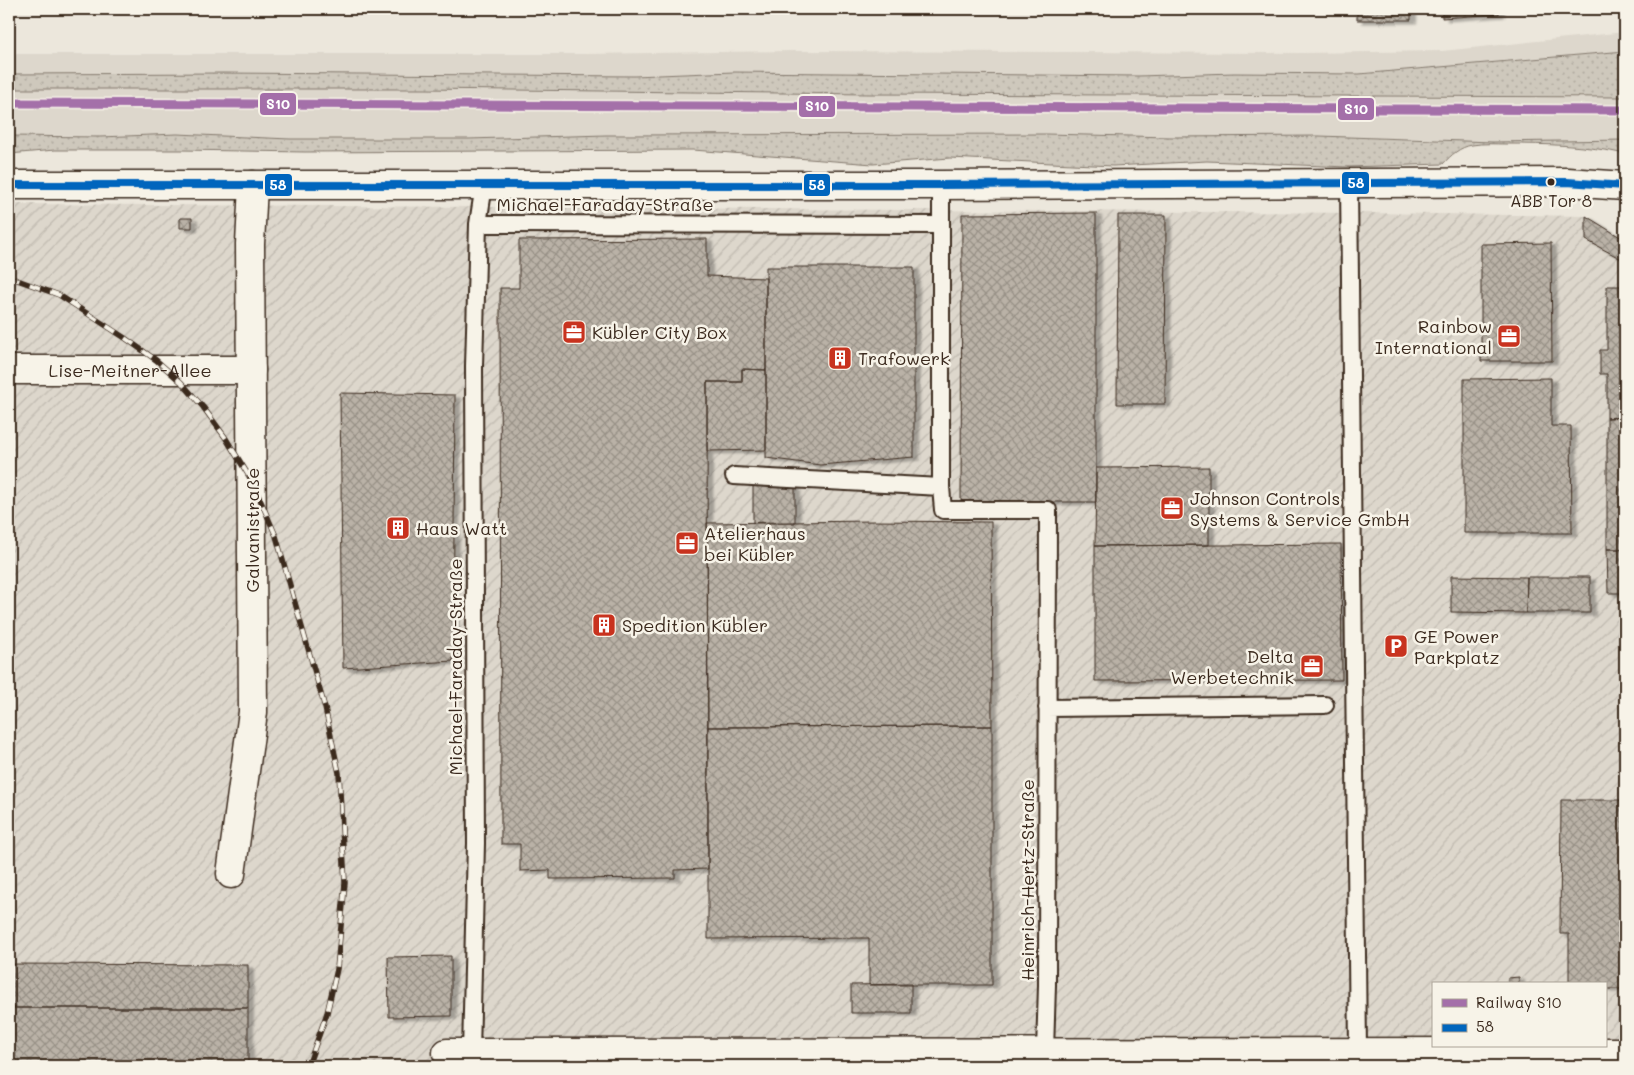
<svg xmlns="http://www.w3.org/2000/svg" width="1634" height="1075" viewBox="0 0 1634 1075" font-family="Mali,sans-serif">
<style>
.built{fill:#ddd7cc}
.industrial{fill:url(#industrial-furrows);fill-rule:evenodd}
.grass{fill:url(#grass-dots);stroke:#84796d}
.building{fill:url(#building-cross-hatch);stroke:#3b2a1e;filter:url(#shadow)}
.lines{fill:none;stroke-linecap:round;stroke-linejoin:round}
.lane-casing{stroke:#3b2a1e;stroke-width:20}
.street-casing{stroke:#3b2a1e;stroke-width:31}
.secondary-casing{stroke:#3b2a1e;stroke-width:31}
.lane{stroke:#f7f3e8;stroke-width:16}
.street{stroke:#f7f3e8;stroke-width:28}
.secondary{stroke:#f7f3e8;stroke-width:28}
.rail-casing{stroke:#3b2a1e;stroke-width:5.5}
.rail{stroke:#f7f3e8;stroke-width:4;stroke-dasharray:11;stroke-linecap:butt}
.bus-1-casing{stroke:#f7f3e8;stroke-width:11}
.bus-1{stroke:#0065bd;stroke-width:8}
.rail-1-casing{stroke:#f7f3e8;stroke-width:12}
.rail-1{stroke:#a46fa9;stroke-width:9}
.bus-dot{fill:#3b2a1e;stroke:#f7f3e8;stroke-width:2}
.labels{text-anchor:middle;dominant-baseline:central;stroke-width:5;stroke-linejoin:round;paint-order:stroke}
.bus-label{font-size:17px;fill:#3b2a1e;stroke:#f7f3e8}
.street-label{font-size:18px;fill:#3b2a1e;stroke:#f7f3e8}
.poi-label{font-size:18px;fill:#3b2a1e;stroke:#f7f3e8;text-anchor:start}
.line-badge{stroke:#f7f3e8;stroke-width:2}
.badge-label{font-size:14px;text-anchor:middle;font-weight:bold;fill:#fff}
</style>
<defs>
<pattern id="industrial-furrows" width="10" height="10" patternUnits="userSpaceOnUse" patternTransform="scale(1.25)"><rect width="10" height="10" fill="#ddd7cc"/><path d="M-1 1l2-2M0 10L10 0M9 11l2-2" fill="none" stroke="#bfb9af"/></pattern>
<pattern id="grass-dots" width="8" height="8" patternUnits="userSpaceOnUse" patternTransform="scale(1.25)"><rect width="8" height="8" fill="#cec8bc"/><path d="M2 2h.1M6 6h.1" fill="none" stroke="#b2aca1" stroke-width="1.8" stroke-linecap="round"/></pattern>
<pattern id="building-cross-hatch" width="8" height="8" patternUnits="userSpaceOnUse" patternTransform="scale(1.25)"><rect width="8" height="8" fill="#bab2a7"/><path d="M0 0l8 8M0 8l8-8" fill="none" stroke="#989187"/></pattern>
<filter id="shadow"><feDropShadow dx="5.5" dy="3" stdDeviation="1" flood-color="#0004"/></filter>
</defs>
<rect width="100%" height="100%" fill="#ece7dc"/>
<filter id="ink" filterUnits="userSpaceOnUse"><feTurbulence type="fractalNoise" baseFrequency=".02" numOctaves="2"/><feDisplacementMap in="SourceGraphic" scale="10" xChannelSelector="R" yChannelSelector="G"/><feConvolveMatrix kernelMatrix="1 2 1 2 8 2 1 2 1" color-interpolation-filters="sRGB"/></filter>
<g filter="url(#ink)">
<!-- built -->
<path class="built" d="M1625 32V51L1359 74 1234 73 1138 76 734 72 634 76 224 73 9 74V54H585L796 51 1302 53 1442 51Z
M9 89H423L869 94 1625 97V140L1493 142 1319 136 1171 137 1046 134 606 135 468 139H290L177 134 100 137 9 136Z"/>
<!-- industrial -->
<path class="industrial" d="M9 204 1362 213 1586 216 1625 240V1066H9ZM1433 984H1605V1046H1433Z"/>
<!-- grass -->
<path class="grass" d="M1625 51V97L869 94 423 89H9V74L224 73 634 76 734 72 1138 76 1234 73 1359 74Z
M177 134 290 139H468L606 135 1046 134 1171 137 1319 136 1493 142 1625 140V154C1586 145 1547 144 1506 144 1495 144 1483 143 1472 145 1460 147 1451 155 1443 164L1347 167 1207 161 1113 166 950 158 873 164 693 150 305 152 181 150H55L9 154V136L100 137Z"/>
<!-- building -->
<path class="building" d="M1357 9H1411V20H1357Z
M1442 9H1499V14L1442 18Z
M1096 213V502H961L962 214Z
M1118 215H1166L1165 404H1117Z
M1586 216 1625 240V261L1586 240Z
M180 218H192V228H180Z
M707 239V276L766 278V370L742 369V382H707L708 869 675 870V878L550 879V870L520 871V844H501L500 288H519V240Z
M1551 243 1552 361H1481V244Z
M766 267H914V457L820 465 766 458Z
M1607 286H1625V417L1607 418V374H1600V350H1607Z
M742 369 766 370V450L707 451V382H742Z
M1551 378V426H1571L1572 533H1464V379Z
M340 393 455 395 453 661 343 668Z
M1625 417V549H1607V418Z
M1209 467V545L1095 546 1096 468Z
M795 483V523H753V484Z
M874 521 991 522 992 726 708 727 707 523Z
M1341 544 1342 680 1095 681V546Z
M1607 549H1625V593H1608Z
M1451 576 1527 577 1526 613 1451 612Z
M1527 577H1590V613H1526Z
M992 726V985H869V938L708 939V727Z
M1561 800H1625V989H1605V984H1569V934H1560Z
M451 956V1016L389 1017 388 957Z
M9 964 248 965V1008H9Z
M1519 977V984H1508V978Z
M911 984V1013H851V985Z
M9 1008H248V1066H9Z"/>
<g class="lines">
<!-- lane casing -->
<g class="lane-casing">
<path id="lane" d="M1349 184 1358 1051
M478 224 484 185
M941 225V185
M941 487 943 510H1048L1047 985 1045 1051
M1047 708 1325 705
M471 1053 476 843 474 366 478 224 941 225V487L734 476"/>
</g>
<!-- street casing -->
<g class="street-casing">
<g id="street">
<path id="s1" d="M9 370H251"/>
<path d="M231 874 253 712 250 244 253 185"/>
<path d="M447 1053 1625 1052"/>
</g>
</g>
<!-- secondary casing -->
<g class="secondary-casing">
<path id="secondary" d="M9 185H941L1567 182 1625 186"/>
</g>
<!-- lane -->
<use href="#lane" class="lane"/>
<!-- street -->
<use href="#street" class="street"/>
<!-- secondary -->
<use href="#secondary" class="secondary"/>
<!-- rail casing -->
<g class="rail-casing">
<path id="rail" d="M9 277 59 295 125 338 156 360 181 382 203 407 225 437 252 481 276 536 325 708 339 773 345 883 337 969 327 1013 308 1066"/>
</g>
<!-- rail -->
<use href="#rail" class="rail"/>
<!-- bus-1 casing -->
<g class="bus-1-casing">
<path id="bus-1" d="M9 185H941L1567 182 1625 186"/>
</g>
<!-- bus-1 -->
<use href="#bus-1" class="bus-1"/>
<!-- rail-1 casing -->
<g class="rail-1-casing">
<path id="rail-1" d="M9 103 1625 110"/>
</g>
<!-- rail-1 -->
<use href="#rail-1" class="rail-1"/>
</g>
</g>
<!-- icons -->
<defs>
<g id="office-square" transform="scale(1.25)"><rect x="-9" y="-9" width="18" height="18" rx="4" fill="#c8321e" stroke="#f7f3e8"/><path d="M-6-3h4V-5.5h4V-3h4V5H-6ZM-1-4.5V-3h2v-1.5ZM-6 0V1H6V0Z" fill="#fff"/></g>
<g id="building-square" transform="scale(1.25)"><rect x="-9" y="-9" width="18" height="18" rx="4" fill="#c8321e" stroke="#f7f3e8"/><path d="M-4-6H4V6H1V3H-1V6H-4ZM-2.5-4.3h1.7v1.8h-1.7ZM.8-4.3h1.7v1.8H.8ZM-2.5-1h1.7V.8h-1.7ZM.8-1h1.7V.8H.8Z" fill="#fff"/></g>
<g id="parking-square" transform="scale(1.25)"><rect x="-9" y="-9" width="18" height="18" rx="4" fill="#c8321e" stroke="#f7f3e8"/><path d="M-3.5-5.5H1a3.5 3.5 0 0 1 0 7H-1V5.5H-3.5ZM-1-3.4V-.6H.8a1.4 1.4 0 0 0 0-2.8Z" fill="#fff"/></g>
</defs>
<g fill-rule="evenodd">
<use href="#office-square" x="574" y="332"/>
<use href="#office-square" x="1509" y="336"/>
<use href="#building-square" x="840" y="358"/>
<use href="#office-square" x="1172" y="508"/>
<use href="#building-square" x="398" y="528"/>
<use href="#office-square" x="687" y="543"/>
<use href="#building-square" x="604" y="625"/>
<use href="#parking-square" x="1396" y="646"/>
<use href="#office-square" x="1312" y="666"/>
</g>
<!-- markers -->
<circle class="bus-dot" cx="1551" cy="182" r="4.5"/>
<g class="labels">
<!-- bus labels -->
<g class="bus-label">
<text x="1551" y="200">ABB Tor 8</text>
</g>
<!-- street labels -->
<g class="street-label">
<text x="605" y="204">Michael-Faraday-Straße</text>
<text stroke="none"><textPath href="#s1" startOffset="121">Lise-Meitner-Allee</textPath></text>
<text transform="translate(252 530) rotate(-90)">Galvanistraße</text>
<text transform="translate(455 667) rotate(-90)">Michael-Faraday-Straße</text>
<text transform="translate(1027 880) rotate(-90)">Heinrich-Hertz-Straße</text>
</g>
<!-- poi labels -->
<g class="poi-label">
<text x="1492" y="326" text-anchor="end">Rainbow<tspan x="1492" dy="21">International</tspan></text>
<text x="592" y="332">Kübler City Box</text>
<text x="858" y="358">Trafowerk</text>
<text x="1190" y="498">Johnson Controls<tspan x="1190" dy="21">Systems &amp; Service GmbH</tspan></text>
<text x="416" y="528">Haus Watt</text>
<text x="704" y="533">Atelierhaus<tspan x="704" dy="21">bei Kübler</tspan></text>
<text x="622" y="625">Spedition Kübler</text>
<text x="1414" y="636">GE Power<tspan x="1414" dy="21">Parkplatz</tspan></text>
<text x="1294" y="656" text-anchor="end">Delta<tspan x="1294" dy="21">Werbetechnik</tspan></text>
</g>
</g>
<g class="line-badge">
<rect x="259" y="92" width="38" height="24" rx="5" fill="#a46fa9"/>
<rect x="798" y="95" width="38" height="23" rx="5" fill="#a46fa9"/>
<rect x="1337" y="97" width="38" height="24" rx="5" fill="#a46fa9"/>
<rect x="1341" y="171" width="29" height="24" rx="5" fill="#0065bd"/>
<rect x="264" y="173" width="29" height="24" rx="5" fill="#0065bd"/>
<rect x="803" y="173" width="28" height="24" rx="5" fill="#0065bd"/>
</g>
<g class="badge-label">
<text x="278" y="109">S10</text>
<text x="817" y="111">S10</text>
<text x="1356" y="114">S10</text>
<text x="1356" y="188">58</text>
<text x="278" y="190">58</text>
<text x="817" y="190">58</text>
</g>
<!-- margin -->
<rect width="1634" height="1075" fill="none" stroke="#f7f3e8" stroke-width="30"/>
<rect x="15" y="15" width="1604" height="1045" fill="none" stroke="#3b2a1e" stroke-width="2" filter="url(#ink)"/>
<!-- legend -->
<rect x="1432" y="982" width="175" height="65" fill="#f7f3e8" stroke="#aca397"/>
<rect x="1442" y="999" width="25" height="8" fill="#a46fa9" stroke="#aca397"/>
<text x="1476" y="1008" font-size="15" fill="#3b2a1e">Railway S10</text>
<rect x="1442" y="1024" width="25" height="8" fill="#0065bd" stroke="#aca397"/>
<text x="1476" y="1032" font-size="15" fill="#3b2a1e">58</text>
</svg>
